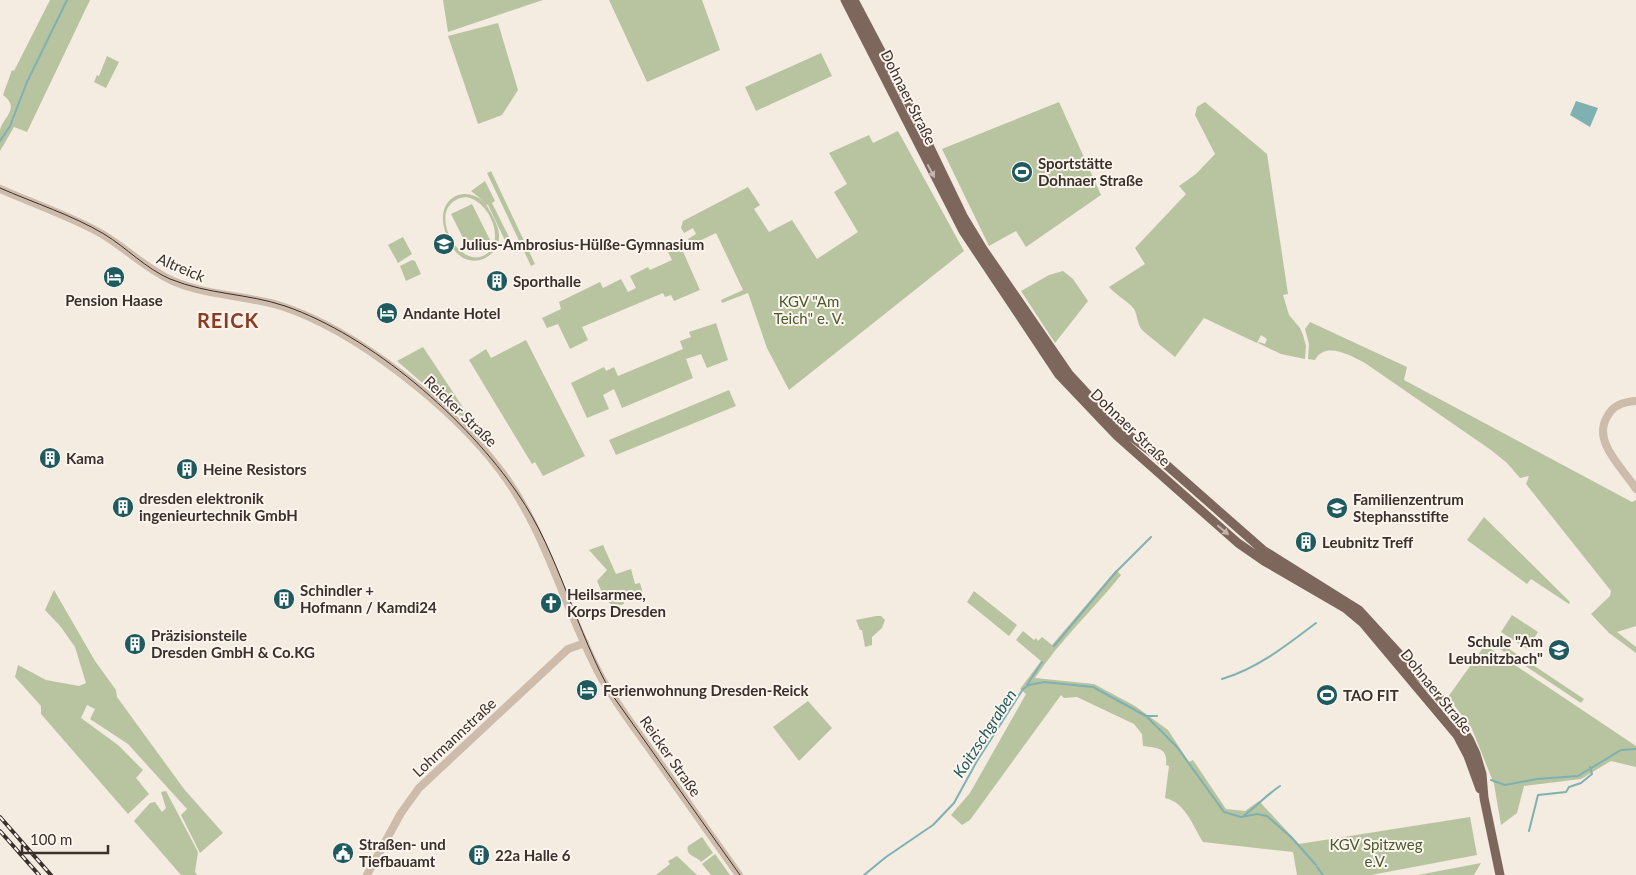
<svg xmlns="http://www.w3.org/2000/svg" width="1636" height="875" viewBox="0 0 1636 875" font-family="Lato,sans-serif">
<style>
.green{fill:#b8c4a0;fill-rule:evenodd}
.water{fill:#7fb0b2}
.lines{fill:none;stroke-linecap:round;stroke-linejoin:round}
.stream{stroke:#7fb0b2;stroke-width:2}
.minor{stroke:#cdbbac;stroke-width:8}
.major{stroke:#7d675c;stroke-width:9}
.tram{stroke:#3b302b;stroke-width:1}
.rail-casing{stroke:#3b302b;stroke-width:4}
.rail{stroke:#fbf5ee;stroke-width:2;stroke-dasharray:5.5;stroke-linecap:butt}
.oneway{fill:#c2b5ac}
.labels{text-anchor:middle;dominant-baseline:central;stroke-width:4;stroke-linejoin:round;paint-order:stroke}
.street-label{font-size:15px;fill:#3b302b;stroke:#fbf5ee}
.poi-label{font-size:15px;font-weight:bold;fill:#3b302b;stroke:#fbf5ee;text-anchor:start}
.park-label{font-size:15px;fill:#4a5a2e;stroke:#fbf5ee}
.water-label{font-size:16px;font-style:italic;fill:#1f5a5e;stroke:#fbf5ee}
.district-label{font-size:20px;font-weight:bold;letter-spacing:1px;fill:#8c3b22;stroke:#fbf5ee}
</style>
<rect width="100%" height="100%" fill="#f4ebe1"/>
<!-- green -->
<path class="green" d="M50 0H90L27 132 14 127 0 151C0 145 0 136 0 130 3 117 21 109 3 95L12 70 14 71Z
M443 0H543L448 32Z
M609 0H702L720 50 647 82Z
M498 23 518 90 502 115 478 124 448 36Z
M821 53 832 76 756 111 745 87Z
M107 56 119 62 106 88 94 82 97 75 99 76Z
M1059 102 1101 195 1026 247 1016 231 989 246 942 149Z
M1205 102 1267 154 1288 294 1283 295 1289 315 1300 328 1303 335 1306 346 1305 359 1281 354 1258 343 1259 342 1265 344 1267 339 1261 335 1257 343 1204 318 1175 357 1143 331C1137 325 1138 316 1134 309 1130 303 1115 294 1109 287L1145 264 1135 248 1186 194 1179 186 1196 174 1215 154 1195 115 1197 107Z
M898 131 964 251 789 390 767 348 748 293 722 303 721 300 743 290 716 233 691 245 688 239 696 234 693 228 684 233 681 228 683 221 748 187 760 205 754 209 769 232 792 220 817 259 858 232 834 192 847 184 829 153 869 135 873 143Z
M491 171 535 264 531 266 487 173Z
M485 181 495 201 492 203 514 247 509 249 488 205 486 204C490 212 499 225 499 235 500 257 473 269 458 254 453 250 451 243 448 238 431 204 460 180 486 203L471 191ZM466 197C486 200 502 230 492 249 463 283 419 203 466 197Z
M472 204 490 240 469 250 451 214Z
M403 237 412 254 398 263 388 245Z
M680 245 700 290 674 301 671 295 665 297 663 293 582 327 588 340 570 349 558 324 547 328 542 318 561 309 559 302 600 282 603 288 621 279 628 292 636 288 630 276 648 267 650 270 672 260 667 250Z
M412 260 415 261 421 274 406 281 400 266Z
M1063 271 1073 279 1088 301 1055 343 1021 291 1049 275Z
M1310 322 1407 367 1404 380 1632 502 1636 500V626L1617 632 1636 647V653L1609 633 1591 614 1610 596 1611 591 1526 484 1529 476 1520 478 1507 463 1491 450 1365 363C1350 355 1325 341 1315 360L1308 359 1309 344 1305 329Z
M716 323 728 360 707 368 701 354 686 359 693 378 622 408 614 389 603 395 609 409 587 418 571 383 604 367 606 371 614 367 618 376 683 349 680 341 691 337 689 332Z
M526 340 585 456 543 476 535 462 532 464 469 360 486 349 491 358Z
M423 347 474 424 471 425 397 361Z
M729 390 736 406 616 455 609 440Z
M1484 517 1570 602 1569 604 1531 579 1527 584 1467 540Z
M603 545 616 574 631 569 635 584 640 583 643 593 623 599 624 604 614 607 605 599 597 581 607 570 589 550Z
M1116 570 1121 575C1093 610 1059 641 1035 678L1094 684 1135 706 1168 730 1189 762 1193 760 1226 809 1245 811 1259 801 1299 844 1470 817 1477 855 1371 875H1297L1293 852 1203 842C1193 826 1185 802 1165 798L1169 766 1166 765C1168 748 1158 748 1143 746L1142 734 1134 724 1077 697 1064 698 1061 695 970 820 962 825 951 815 970 793 1026 694 1020 689 1041 661 1016 640 1023 631 1034 640 1036 638 1038 641 1042 637 1052 645Z
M54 590 95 661 116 690 117 697 184 789 223 833 200 853 181 815 187 809 128 744 90 719 95 709 87 705 81 718 118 745 143 770 136 778 149 794 128 814 41 714V706L15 677 18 665 46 680 79 686 86 683 75 647 61 627 45 610Z
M974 591 1017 625 1009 636 967 602Z
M1512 615 1538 632 1527 649 1501 632Z
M876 616H881L885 620 882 628 872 637V645L865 647 862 630H860L856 620Z
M1500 643 1584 699 1581 703 1497 647Z
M1485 645 1636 746V767L1611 761 1581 779 1524 786 1517 813 1501 825 1494 784 1472 729 1448 697Z
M808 701 832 728 799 761 773 727Z
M166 791 198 852 195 872 197 875H181L134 821 150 803 155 802 162 812 166 808 161 792Z
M702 837 713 853 701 862C696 856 685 856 688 846Z
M715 854 730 875H711L702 864Z
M677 856 697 875H656L670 864 668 861Z
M1481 863 1474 875H1418Z"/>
<!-- water -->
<path class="water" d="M1576 101 1598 108 1590 127 1570 115Z"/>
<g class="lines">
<!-- stream -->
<path class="stream" d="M0 141 10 126 27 82 67 0
M1054 646 1115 573 1151 537
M1222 679C1257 669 1287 645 1316 623
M1027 685 1042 662
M1146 716H1157
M1491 780 1505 785 1537 779 1578 776 1621 750 1636 749
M1242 817C1256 807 1265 796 1280 786
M1529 831 1538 795 1566 792 1569 787 1581 783 1592 774 1590 767
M1317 867 1323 875
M864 875 886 857 933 825 954 803 977 761 1023 689 1029 685 1044 682 1093 687 1146 716 1177 747 1224 812 1241 817 1257 814 1267 816 1291 837 1316 865"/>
<!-- minor -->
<path class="minor" d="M0 189C34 204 70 216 102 234 127 249 146 269 173 281 208 296 245 295 281 306 356 330 452 407 500 470 548 533 564 610 602 679 619 708 640 735 659 762 686 800 712 837 739 875
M1636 401C1623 402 1613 405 1607 417 1592 442 1623 468 1636 489
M367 875 401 813 419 788 568 649 585 643"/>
<!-- major -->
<path class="major" d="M845 0 963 231 1059 375 1117 436 1238 543 1264 561 1345 608 1363 623 1457 735 1468 756 1480 789
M854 0 911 108 963 216 983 249 1069 374 1117 426 1154 454 1263 550 1359 610 1447 706 1469 739 1476 754 1482 774 1484 798 1500 875"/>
<!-- tram -->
<path class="tram" d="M0 188C34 203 72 215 104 234 127 248 145 268 170 279 210 295 246 293 285 306 372 336 467 419 518 494 559 553 576 632 613 696L740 875"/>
<!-- rail casing -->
<g class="rail-casing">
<path id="rail" d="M0 817 51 875
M0 831 39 875"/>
</g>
<!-- rail -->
<use href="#rail" class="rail"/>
</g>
<!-- one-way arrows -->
<defs><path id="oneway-solid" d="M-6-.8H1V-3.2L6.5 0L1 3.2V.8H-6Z" transform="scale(1.25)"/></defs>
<g class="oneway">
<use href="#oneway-solid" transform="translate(931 171) rotate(62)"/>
<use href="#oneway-solid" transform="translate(1223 530) rotate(40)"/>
</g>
<!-- icons -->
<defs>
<g id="stadium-disc" transform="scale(1.125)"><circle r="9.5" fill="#1f5a5e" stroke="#fbf5ee"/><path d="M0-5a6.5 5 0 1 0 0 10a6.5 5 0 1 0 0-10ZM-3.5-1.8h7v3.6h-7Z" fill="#fff"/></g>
<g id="school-disc" transform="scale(1.125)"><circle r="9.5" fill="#1f5a5e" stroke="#fbf5ee"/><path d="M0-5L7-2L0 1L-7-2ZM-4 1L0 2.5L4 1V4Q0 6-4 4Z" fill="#fff"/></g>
<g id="hotel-disc" transform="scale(1.125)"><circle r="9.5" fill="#1f5a5e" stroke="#fbf5ee"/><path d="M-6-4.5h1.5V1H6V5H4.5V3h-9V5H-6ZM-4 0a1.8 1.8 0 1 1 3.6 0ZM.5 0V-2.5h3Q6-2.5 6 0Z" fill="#fff"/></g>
<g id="building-disc" transform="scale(1.125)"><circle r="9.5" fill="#1f5a5e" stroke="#fbf5ee"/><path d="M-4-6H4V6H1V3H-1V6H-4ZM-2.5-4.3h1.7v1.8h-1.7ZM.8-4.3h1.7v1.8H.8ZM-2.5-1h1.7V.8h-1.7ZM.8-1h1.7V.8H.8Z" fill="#fff"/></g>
<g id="church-disc" transform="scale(1.125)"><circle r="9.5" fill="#1f5a5e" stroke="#fbf5ee"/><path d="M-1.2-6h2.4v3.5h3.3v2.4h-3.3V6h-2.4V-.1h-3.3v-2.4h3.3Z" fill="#fff"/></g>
<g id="civic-disc" transform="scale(1.125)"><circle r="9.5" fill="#1f5a5e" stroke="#fbf5ee"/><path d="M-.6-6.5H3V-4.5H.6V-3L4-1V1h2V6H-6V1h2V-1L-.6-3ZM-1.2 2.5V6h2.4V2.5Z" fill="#fff"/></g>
</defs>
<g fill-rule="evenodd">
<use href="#stadium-disc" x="1022" y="172"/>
<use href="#school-disc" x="444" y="244"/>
<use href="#hotel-disc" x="114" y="277"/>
<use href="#building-disc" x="497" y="281"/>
<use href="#hotel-disc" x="387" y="313"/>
<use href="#building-disc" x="50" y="458"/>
<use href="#building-disc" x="187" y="469"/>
<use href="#building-disc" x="123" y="507"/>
<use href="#school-disc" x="1337" y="508"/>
<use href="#building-disc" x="1306" y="542"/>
<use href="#building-disc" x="284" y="599"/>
<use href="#church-disc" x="551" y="603"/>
<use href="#building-disc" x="135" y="644"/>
<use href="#school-disc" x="1559" y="650"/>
<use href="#hotel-disc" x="587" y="690"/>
<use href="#stadium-disc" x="1327" y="695"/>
<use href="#civic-disc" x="343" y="853"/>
<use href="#building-disc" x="479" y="855"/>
</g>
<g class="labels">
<!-- street labels -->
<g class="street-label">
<text transform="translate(909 97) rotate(63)">Dohnaer Straße</text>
<text transform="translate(181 267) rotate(23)">Altreick</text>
<text transform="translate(461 411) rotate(44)">Reicker Straße</text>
<text transform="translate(1131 427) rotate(44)">Dohnaer Straße</text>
<text transform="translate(1437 691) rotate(51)">Dohnaer Straße</text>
<text transform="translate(454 737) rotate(-43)">Lohrmannstraße</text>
<text transform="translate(671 756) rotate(55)">Reicker Straße</text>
</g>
<!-- poi labels -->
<g class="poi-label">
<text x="1038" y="163">Sportstätte<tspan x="1038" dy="17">Dohnaer Straße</tspan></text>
<text x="460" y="244">Julius-Ambrosius-Hülße-Gymnasium</text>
<text x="513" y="281">Sporthalle</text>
<text x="114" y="300" text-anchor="middle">Pension Haase</text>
<text x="403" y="313">Andante Hotel</text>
<text x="66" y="458">Kama</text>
<text x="203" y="469">Heine Resistors</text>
<text x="139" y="498">dresden elektronik<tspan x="139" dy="17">ingenieurtechnik GmbH</tspan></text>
<text x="1353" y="499">Familienzentrum<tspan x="1353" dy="17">Stephansstifte</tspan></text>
<text x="1322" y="542">Leubnitz Treff</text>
<text x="300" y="590">Schindler +<tspan x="300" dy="17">Hofmann / Kamdi24</tspan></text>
<text x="567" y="594">Heilsarmee,<tspan x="567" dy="17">Korps Dresden</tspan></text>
<text x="151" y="635">Präzisionsteile<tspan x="151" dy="17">Dresden GmbH &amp; Co.KG</tspan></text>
<text x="1543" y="641" text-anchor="end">Schule "Am<tspan x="1543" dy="17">Leubnitzbach"</tspan></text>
<text x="603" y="690">Ferienwohnung Dresden-Reick</text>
<text x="1343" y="695">TAO FIT</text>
<text x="359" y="844">Straßen- und<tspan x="359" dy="17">Tiefbauamt</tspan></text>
<text x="495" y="855">22a Halle 6</text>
</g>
<!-- park labels -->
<g class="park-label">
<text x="809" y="301">KGV "Am<tspan x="809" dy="17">Teich" e. V.</tspan></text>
<text x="1376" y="844">KGV Spitzweg<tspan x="1376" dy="17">e.V.</tspan></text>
</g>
<!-- water labels -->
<g class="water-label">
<text transform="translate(984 733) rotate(-57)">Koitzschgraben</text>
</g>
<!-- district labels -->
<g class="district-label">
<text x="228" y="320">REICK</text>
</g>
</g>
<!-- scale -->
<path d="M22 845v8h86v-8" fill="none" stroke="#3b302b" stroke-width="2.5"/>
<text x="30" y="845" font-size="15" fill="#3b302b" stroke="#fbf5ee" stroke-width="4" paint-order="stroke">100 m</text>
</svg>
